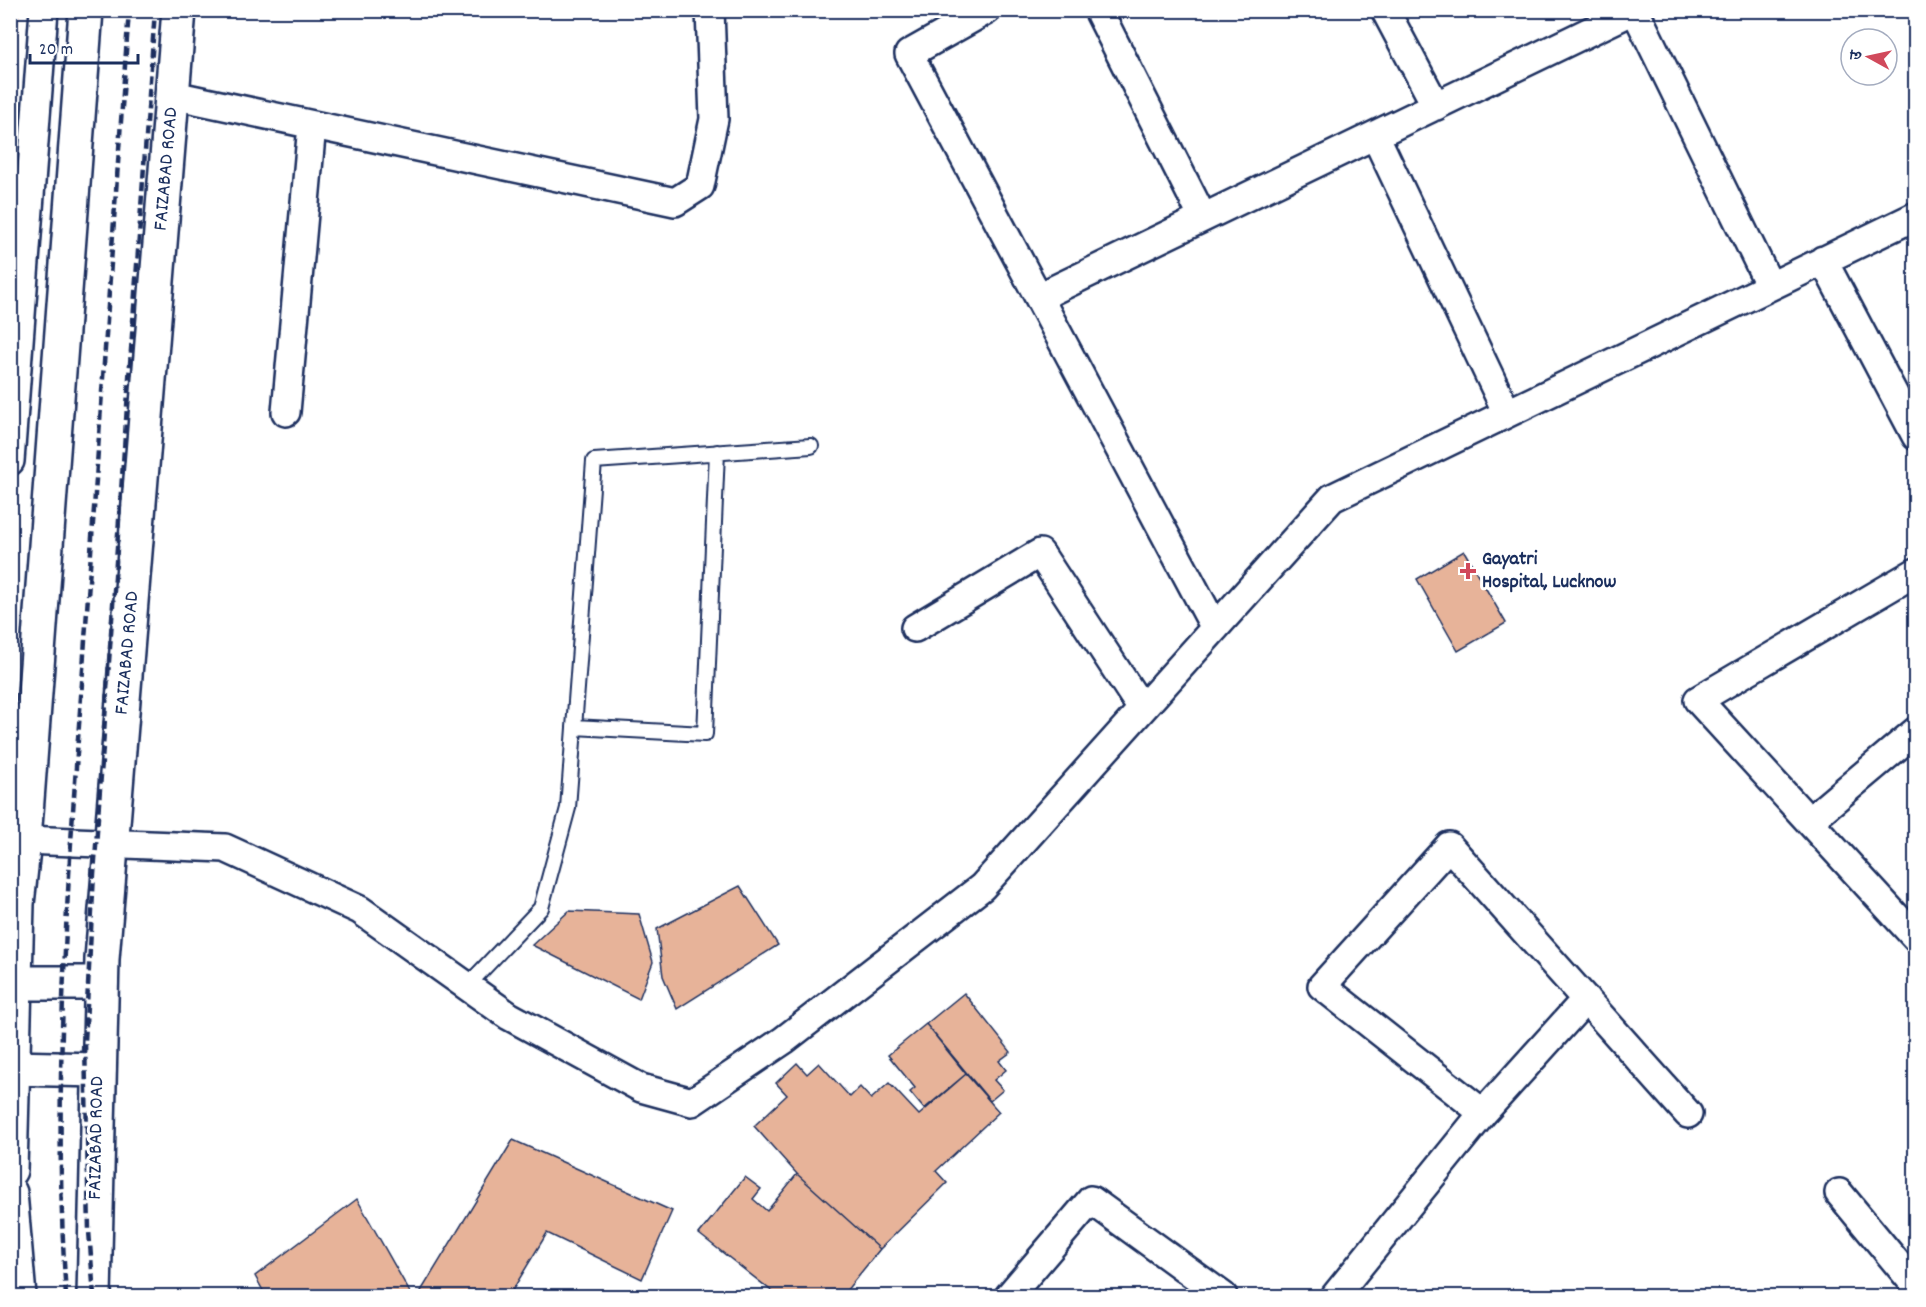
<svg xmlns="http://www.w3.org/2000/svg" width="1926" height="1307" viewBox="0 0 1926 1307" font-family="Dekko,'Playpen Sans Deva',sans-serif">
<style>
.built{fill:#f8e8e0}
.building{fill:#e7b399;stroke:#1b2f5e;stroke-width:1.5}
.lines{fill:none;stroke-linecap:round;stroke-linejoin:round}
.lane-casing{stroke:#1b2f5e;stroke-width:18}
.street-casing{stroke:#1b2f5e;stroke-width:32}
.secondary-casing{stroke:#1b2f5e;stroke-width:38}
.primary-casing{stroke:#1b2f5e;stroke-width:38}
.lane{stroke:#fff;stroke-width:14}
.street{stroke:#fff;stroke-width:27}
.secondary{stroke:#fff;stroke-width:33}
.primary{stroke:#fff;stroke-width:33}
.rail{stroke:#1b2f5e;stroke-width:4.5;stroke-dasharray:9 4.5;stroke-linecap:butt}
.poi-dot{fill:#d1495b;stroke:#fff;stroke-width:2}
.labels{text-anchor:middle;dominant-baseline:central;stroke-width:6;stroke-linejoin:round;paint-order:stroke}
.street-label{font-size:20px;fill:#1b2f5e;stroke:#fff}
.poi-label{font-size:20px;font-weight:bold;fill:#1b2f5e;stroke:#fff;text-anchor:start}
</style>
<rect width="100%" height="100%" fill="#fff"/>
<filter id="ink" filterUnits="userSpaceOnUse"><feTurbulence type="fractalNoise" baseFrequency=".0167" numOctaves="2"/><feDisplacementMap in="SourceGraphic" scale="12" xChannelSelector="R" yChannelSelector="G"/><feConvolveMatrix kernelMatrix="1 2 1 2 8 2 1 2 1" color-interpolation-filters="sRGB"/></filter>
<g filter="url(#ink)">
<!-- built -->
<path class="built" d="M11 10 20 11 11 129 10 11Z"/>
<!-- building -->
<path class="building" d="M1464 551 1506 623 1458 651 1417 579Z
M740 886 778 945 677 1009 663 976 657 929Z
M569 911 639 914 653 962 639 999 532 945Z
M964 993 1011 1052 999 1061 1006 1070 994 1080 1003 1090 990 1101 926 1024Z
M926 1024 966 1074 924 1109 910 1092 915 1088 888 1055Z
M797 1063 807 1074 819 1063 850 1097 860 1087 871 1099 889 1083 919 1115 966 1074 999 1112 936 1171 947 1183 880 1249 797 1174 754 1126 787 1095 776 1083Z
M513 1140 672 1211 642 1279 547 1233 509 1296H418Z
M797 1174 880 1249 842 1296H778L699 1234 745 1177 761 1189 753 1199 767 1211Z
M357 1199 412 1296H266L255 1276Z"/>
<g class="lines">
<!-- lane casing -->
<g class="lane-casing">
<path id="lane" d="M574 727 705 734 717 452
M467 986 541 908 568 808 594 461 811 446"/>
</g>
<!-- street casing -->
<g class="street-casing">
<path id="street" d="M987 10 909 54 1215 628
M1098 10 1203 218
M1385 10 1436 106
M1635 10 1770 286
M173 95 675 202 700 186 714 119 710 10
M1375 135 1507 413
M1823 260 1916 436
M1039 297 1634 10
M286 412 312 125
M10 461 44 10
M1916 572 1698 700 1916 938
M915 628 1040 553 1142 709
M1809 821 1916 731
M24 840 225 848 360 910 509 1016 641 1088 692 1102 784 1040 982 887 1332 498 1916 216
M1483 1113 1322 986 1449 846 1688 1114
M1839 1193 1916 1286
M1009 1296 1091 1200 1223 1296
M1335 1296 1483 1113 1586 999"/>
</g>
<!-- secondary casing -->
<g class="secondary-casing">
<path id="secondary" d="M10 983H101
M10 1068 99 1070"/>
</g>
<!-- primary casing -->
<g class="primary-casing">
<path id="primary" d="M10 1170 17 904 24 840 86 10
M10 1193 19 1296
M94 1296 102 959 179 10"/>
</g>
<!-- lane -->
<use href="#lane" class="lane"/>
<!-- street -->
<use href="#street" class="street"/>
<!-- secondary -->
<use href="#secondary" class="secondary"/>
<!-- primary -->
<use href="#primary" class="primary"/>
<!-- rail -->
<path class="rail" d="M66 1296C52 1087 68 878 83 669 98 450 113 230 129 10
M94 1296 89 1231 85 1042 94 874 155 10"/>
</g>
</g>
<!-- markers -->
<path class="poi-dot" d="M1465 562h6v6h6v6h-6v6h-6v-6h-6v-6h6z"/>
<g class="labels">
<!-- street labels -->
<g class="street-label">
<text transform="translate(167 169) rotate(-85)">FAIZABAD ROAD</text>
<text transform="translate(128 653) rotate(-85)">FAIZABAD ROAD</text>
<text transform="translate(97 1138) rotate(-89)">FAIZABAD ROAD</text>
</g>
<!-- poi labels -->
<g class="poi-label">
<text x="1482" y="560">Gayatri<tspan x="1482" dy="23">Hospital, Lucknow</tspan></text>
</g>
</g>
<!-- margin -->
<rect width="1926" height="1307" fill="none" stroke="#fff" stroke-width="36"/>
<rect x="18" y="18" width="1890" height="1271" fill="none" stroke="#1b2f5e" stroke-width="2" filter="url(#ink)"/>
<!-- north arrow -->
<g transform="translate(1869 57) rotate(278)"><circle r="28" fill="#ffffff" stroke="#a4acbf" stroke-width="1.5"/>
<path d="M0-4.5L10 22L0 15L-10 22Z" fill="#d1495b"/>
<text y="-9" font-size="16" font-weight="bold" text-anchor="middle" fill="#1b2f5e">उ</text>
</g>
<!-- scale -->
<path d="M30 54v9h108v-9" fill="none" stroke="#1b2f5e" stroke-width="3"/>
<text x="39" y="54" font-size="18" fill="#1b2f5e" stroke="#ffffff" stroke-width="4.5" paint-order="stroke">20 m</text>
</svg>
